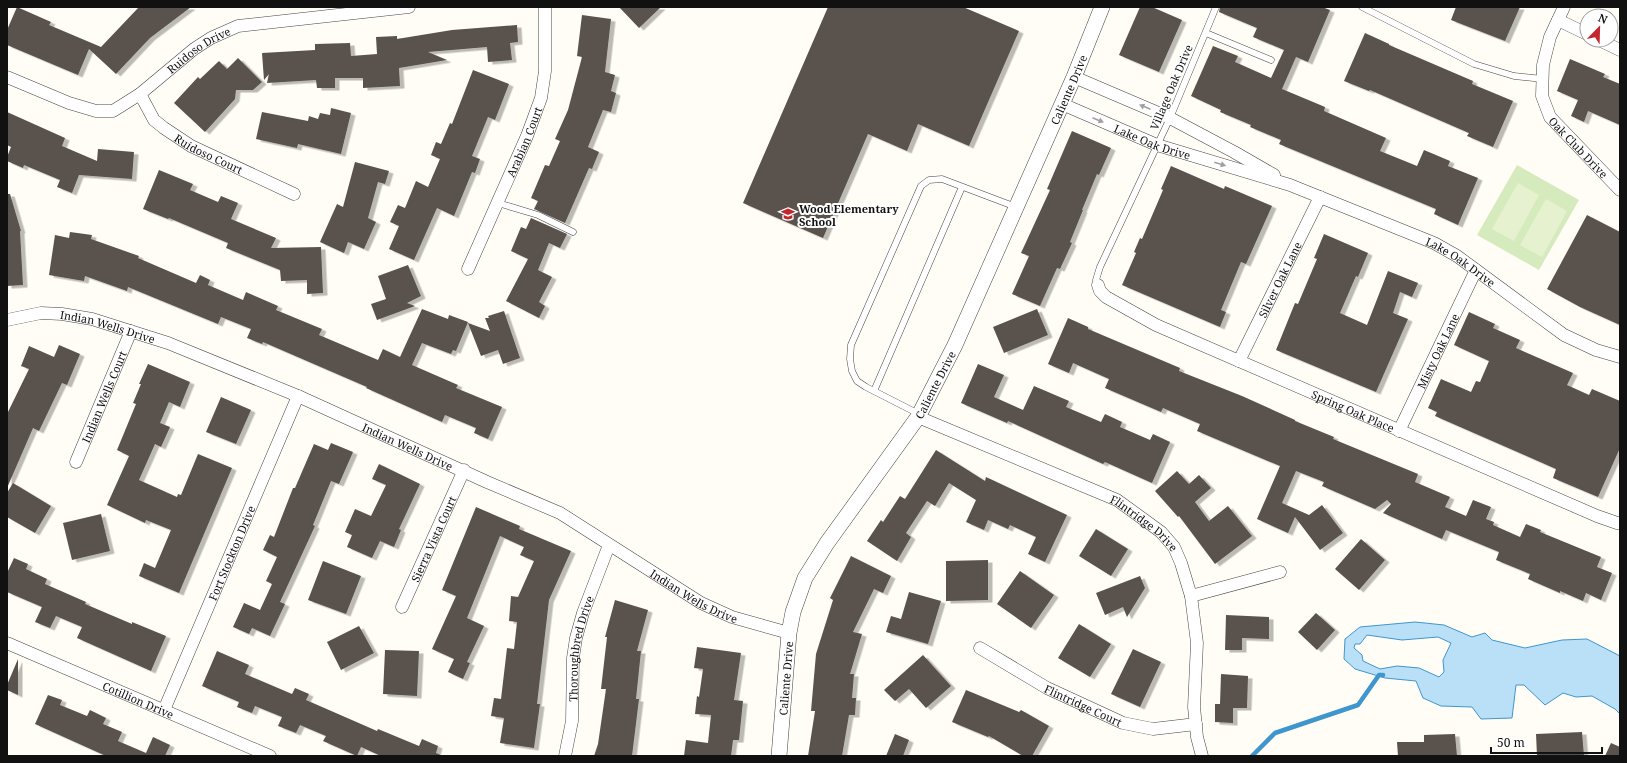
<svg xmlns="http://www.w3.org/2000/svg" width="1627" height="763" viewBox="0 0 1627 763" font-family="'Noto Serif',serif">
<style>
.green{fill:#d5ebbd}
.pitch{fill:#e6f2cf}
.water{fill:#b9e0f7;stroke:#3f96cf;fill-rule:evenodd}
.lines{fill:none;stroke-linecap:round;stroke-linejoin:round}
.stream{stroke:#3f96cf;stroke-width:4.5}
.building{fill:#5a524d;filter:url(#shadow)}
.service-casing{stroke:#444;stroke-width:7}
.minor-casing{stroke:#444;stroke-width:13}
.tertiary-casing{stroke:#444;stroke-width:16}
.service{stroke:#fff;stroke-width:6}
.minor{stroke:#fff;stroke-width:12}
.tertiary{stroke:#fff;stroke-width:15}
.oneway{fill:#a0a0a0}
.labels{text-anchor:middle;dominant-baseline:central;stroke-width:4;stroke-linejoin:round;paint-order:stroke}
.street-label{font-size:11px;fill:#111;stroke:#fff}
.poi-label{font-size:11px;font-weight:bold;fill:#111;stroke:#fff;text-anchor:start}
</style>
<defs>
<filter id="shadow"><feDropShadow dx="4.5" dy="2.5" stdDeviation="0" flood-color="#0004"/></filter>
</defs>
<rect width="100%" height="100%" fill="#fffdf5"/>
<!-- green -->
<path class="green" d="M1517 165 1579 200 1539 270 1477 235Z"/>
<!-- pitch -->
<path class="pitch" d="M1518 183 1539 195 1514 241 1492 229Z
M1546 199 1567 211 1542 257 1520 245Z"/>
<!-- water -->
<path class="water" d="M1415 622 1444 625 1472 637 1485 633 1492 640 1525 648 1562 640 1587 639 1620 656V714L1615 709 1592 696 1576 697 1563 693 1545 705 1524 685H1516L1512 718 1481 719 1472 707 1441 706 1423 698 1416 681 1385 678 1355 669 1344 659 1345 639 1360 627ZM1367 635 1402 640 1438 637 1451 643 1443 660 1444 672 1439 677 1419 668 1397 666 1380 669 1363 661 1362 655 1354 648 1355 644H1360Z"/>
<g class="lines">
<!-- stream -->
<path class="stream" d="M1252 756 1275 733 1358 705 1379 675H1383"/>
</g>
<!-- building -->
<path class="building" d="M17 7 51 22 49 25 101 47 139 7H191L150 38 116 74 89 49 78 75 7 45V30Z
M619 7H661L639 28Z
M828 7H963L1019 31 969 146 918 124 907 151 868 134 823 238 743 203Z
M1140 7H1152L1182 20 1159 72 1119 55Z
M1220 7H1322L1330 10 1308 62 1296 57 1282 89 1325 107 1324 111 1386 138 1380 151 1417 166 1424 150 1450 161 1448 166 1478 178 1458 225 1434 214 1436 209 1279 144 1281 140 1250 127 1251 125 1220 112 1221 110 1191 96 1213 46 1238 56 1235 62 1271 78 1284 50 1253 37 1257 28 1219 12Z
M1456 7H1520L1505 41 1451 20Z
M582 15 611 19 605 72 615 75 611 91 616 93 611 112 603 110 588 147 599 152 592 169 589 168 565 223 534 209 538 201 531 198 545 165 549 166 560 141 555 139 568 110 582 57 577 56Z
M517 25 518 42 510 43 512 60 488 62 487 47 428 52 447 60 399 68 400 86 363 88V78H335V88H317L316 80 267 83 269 74 264 80 262 53 315 50V44L350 43 351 56 377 54 376 37 397 36V39L452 30Z
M1365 33 1389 44V45L1473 81 1472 84 1513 101 1493 147 1467 136 1469 133 1370 90 1369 91 1344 81Z
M238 58 262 82 253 90H236L235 99 205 132 174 103 198 77 200 79 219 61 227 69Z
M1570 59 1605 74 1603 77 1620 84V125L1588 111 1584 122 1571 116 1578 100 1557 91Z
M473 70 509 84 495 120 488 117 472 156 480 159 475 173 472 172 454 216 437 208 414 260 389 249 399 226 390 222 398 205 405 208 416 181 428 187 440 159 431 155 436 142 441 144 450 123 452 124Z
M331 108 351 113 341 154 298 144 297 148 256 139 262 112 308 121 309 116 318 119 320 113 330 115Z
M7 112 65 138 62 146 97 161 98 149 134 152 132 179 79 175 72 193 57 187 60 180 24 165 23 168 7 161V157L11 147 7 145Z
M1072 131 1111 148 1099 175 1097 174 1082 210H1083L1070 242 1072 243 1060 269 1057 268 1040 306 1012 294 1029 256 1021 253 1050 190 1047 189Z
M355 162 389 171 385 184 378 182 368 218 376 222 364 249 348 242 344 253 320 242 337 204 343 207Z
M1171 166 1224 189 1225 186 1272 206 1246 264 1241 262 1221 310 1226 312 1220 327 1122 285 1136 253 1134 252 1140 238 1142 239 1163 190 1161 189Z
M159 170 193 184 190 190 218 202 221 196 238 203 231 219 276 238 271 248 321 247 323 293 307 294V280L281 281 280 270 226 248 228 243 169 218 168 219 143 209Z
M7 194H10L21 231H20L23 285 7 286Z
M1587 215 1620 232V325L1580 307 1547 289Z
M531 218 567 234 560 248 549 243 538 270 552 277 539 302 545 306 539 318 506 301 528 259 511 251 521 227 526 229Z
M70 232 92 235 91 239 139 256 138 258 196 283 200 275 210 280 208 285 243 300 246 292 278 306 276 310 322 329 319 335 378 360 383 349 400 357 422 309 448 319 449 315 468 322 456 351 453 350 451 354 422 343 412 365 458 385 456 388 502 407 488 439 474 433 476 428 445 415 442 422 366 388 367 387 263 342 262 344 247 338 251 329 221 317 218 324 128 287 127 291 85 276 84 281 49 275 55 235 69 238Z
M1324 234 1368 253 1358 277 1356 276 1340 313 1342 314 1367 325 1388 271 1418 283 1412 297 1400 292 1393 313 1408 319 1376 392 1276 350 1295 303 1298 304 1317 259 1314 258Z
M408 265 421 296 407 303 415 306 377 320 371 304 386 299 378 276Z
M1037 309 1048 335 1004 353 993 327Z
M504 311 520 358 503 364 498 350 481 356 468 323 490 331 485 318H489L488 316Z
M1469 312 1495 324 1493 328 1520 340 1516 348 1573 373 1567 385 1589 395 1592 389 1620 401V448L1598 497 1553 478 1556 469 1435 416 1437 412 1428 408 1441 379 1471 392 1476 381 1480 382 1489 361 1454 345Z
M1068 318 1088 327V329L1180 368 1179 371 1242 396 1295 420V421L1334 437 1333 439 1418 474 1415 482 1450 497 1445 507 1466 516 1473 500 1491 507 1486 519 1494 522 1493 525 1520 537 1526 524 1541 530 1540 532 1601 557 1597 567 1612 573 1601 600 1586 593 1583 601 1560 591V593L1528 579 1530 574 1496 560 1499 552 1446 530 1442 539 1383 513 1391 504 1387 500 1375 509 1322 486 1324 482 1296 471 1282 503 1309 515 1322 505 1343 533 1320 550 1295 517 1288 533 1257 519 1280 466 1197 431 1200 424 1163 408 1161 412 1105 388 1109 379 1073 363 1069 373 1048 364Z
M59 345 80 354 67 385 62 383 39 431 33 428 7 488V414L29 369 21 366 29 346 54 357Z
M148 364 190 382 180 407 169 402 160 423 170 427 161 447 155 444 139 480 177 497 178 494 181 495 198 454 232 468 179 593 139 576 144 563 155 568 171 530 146 520 145 523 107 505 129 456 117 450 136 404 133 403 141 384H139Z
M978 364 1004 375 994 397 1023 410 1034 386 1069 401 1066 407 1101 422 1105 414 1122 422 1120 427 1150 440 1153 434 1170 442 1152 483 1105 462 1103 464 1008 421 1007 423 961 403Z
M221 397 251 410 236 444 206 432Z
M331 443 353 452 339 484 331 481 313 525 315 526 280 602 285 604 270 636 252 628 249 634 233 627 244 603 260 610 272 584 266 581 277 557 263 550 270 535 274 537 293 488H295L314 444 328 450Z
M936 450 985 481 986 477 1067 515 1045 562 1028 554 1036 537 1010 525 1008 529 988 520 984 530 966 522 976 500 949 483 935 506 927 501 906 533 911 537 897 561 867 541 881 520 883 522 900 496 905 499Z
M379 464 420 484 399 529 401 530 394 547 380 541 372 558 347 547 352 535 345 532 355 509 371 516 386 485 372 479Z
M1177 471 1189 484 1199 475 1211 488 1195 502 1209 521 1228 506 1252 536 1215 564 1179 516 1178 517 1155 491Z
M13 483 51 506 35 533 7 517V493Z
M476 507 520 526 519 529 571 551 549 600 537 704H540L534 748 500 743 504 718 491 716 494 698 501 699 507 648 514 649 517 622 509 621 511 596 518 597 534 561 520 555 524 547 500 536 467 618 484 626 467 662 470 663 463 679 448 672 454 659 432 649 456 596 442 590Z
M101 514 110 551 72 560 63 523Z
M1096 529 1128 549 1111 576 1079 556Z
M1361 539 1385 560 1359 590 1335 569Z
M851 556 891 576 883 593 874 589 853 632 862 634 850 674H854L852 698H856L855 715H849L842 756H808L815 711H811L816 654 833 600 830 598Z
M14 558 28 564 26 569 47 579 45 584 86 602 85 604 132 624V622L166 636 151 671 77 638 82 627 56 616 50 628 35 622 42 607 7 592V573Z
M988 560V600L946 601V561Z
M323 561 361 576 346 614 308 600Z
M1020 571 1054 595 1031 628 997 604Z
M1140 576 1145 588 1127 617 1123 607 1105 615 1096 593Z
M909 592 941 601 928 644 886 632 891 616 901 619Z
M615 600 648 610 637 651H641L636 699H639L632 756H594L598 744 606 689H601L607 637H605Z
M1316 613 1335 630 1317 650 1298 632Z
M1226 615 1269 617V639L1242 638V650H1225Z
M1079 624 1111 644 1090 677 1058 658Z
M359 626 374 653 341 670 327 642Z
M697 647 741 653 734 700 743 701 739 740H733L731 756H684L686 740 708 743 711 715 695 714 697 696 699 697 703 669 694 668Z
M1133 649 1161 662 1140 707 1111 694Z
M385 650 419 651 417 696 383 694Z
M217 651 249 665 245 674 292 694 295 688 309 694 306 700 377 731 378 729 419 746 422 739 438 746 436 753 443 756H381L361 747 357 756 323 741 326 736 300 725 296 733 278 726 282 717 255 706 252 713 237 707 239 702 202 686Z
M923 655 951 686 926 708 909 689 895 701 884 690Z
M18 659V695L7 690V685Z
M1221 674 1248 676 1247 708H1233V723L1215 722V704H1220Z
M966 690 1019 712 1021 710 1049 726 1032 756H1023L989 736 988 737 952 722Z
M48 695 62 700 60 705 87 716 90 710 106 718 103 724 122 732 118 741 146 753 153 737 170 745 165 756H106L35 724Z
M1582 732 1584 756H1537L1536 734Z
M895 734 909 740 903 756H886Z
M1455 734 1457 756H1398L1397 742H1424V735Z
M1611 743 1620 747V756H1605Z"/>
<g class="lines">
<!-- service casing -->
<g class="service-casing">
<path id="service" d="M1362 7 1474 64 1514 76 1543 79
M1206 33 1271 60
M498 203 538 215 573 232
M1098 285 1096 280 1100 267 1170 118 1216 7
M874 391 962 187
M919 414 866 387 857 381 852 371 850 359 851 345 921 186 929 180 942 179 1016 207"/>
</g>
<!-- minor casing -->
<g class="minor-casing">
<g id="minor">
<path id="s1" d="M1564 7 1550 37 1543 65 1542 96 1550 117 1620 190"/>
<path d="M1558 20 1587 34"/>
<path d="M1599 40 1620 50"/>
<path id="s2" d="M7 77 69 103 96 111H113L140 94 194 49 211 38 238 26 409 7"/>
<path d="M1074 77 1170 118 1234 152 1274 175"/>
<path id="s3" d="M140 94 154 120 164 128 191 146 294 194"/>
<path id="s4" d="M1062 104 1157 145 1290 185 1434 243 1457 256 1564 335 1596 350 1620 357"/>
<path id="s5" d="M468 269 527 136 541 98 545 71V7"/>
<path id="s6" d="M1098 285 1100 291 1106 297 1156 325 1597 516 1617 523H1620"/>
<path id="s7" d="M7 320 41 313 62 314 92 319 168 343 298 396 487 482 560 513 701 603 732 617 789 633"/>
<path id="s8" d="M1239 361 1320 197"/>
<path id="s9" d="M918 417 1117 500 1161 532 1174 547 1181 563 1191 596 1197 643 1194 707 1197 737 1202 756"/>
<path id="s10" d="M1399 431 1476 270"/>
<path id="s11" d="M76 462 131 331"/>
<path d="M1191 596 1280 572"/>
<path id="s12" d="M402 607 464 470"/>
<path id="s13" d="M7 643 270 756"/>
<path id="s14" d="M980 648 1047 688 1123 723 1153 729 1196 724"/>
<path id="s15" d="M164 710 298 396"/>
<path id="s16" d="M565 756 572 721 573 658 576 638 583 613 609 545"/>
</g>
</g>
<!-- tertiary casing -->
<g class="tertiary-casing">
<g id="tertiary">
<path id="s17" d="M779 756 789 633 793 612 805 578 827 543 918 417 955 345 1074 77 1102 7"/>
</g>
</g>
<!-- service -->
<use href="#service" class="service"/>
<!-- minor -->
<use href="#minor" class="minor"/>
<!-- tertiary -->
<use href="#tertiary" class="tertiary"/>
</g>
<!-- one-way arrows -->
<defs><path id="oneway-solid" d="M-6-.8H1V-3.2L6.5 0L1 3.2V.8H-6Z"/></defs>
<g class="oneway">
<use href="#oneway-solid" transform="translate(1145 107) rotate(-157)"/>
<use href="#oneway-solid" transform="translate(1098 120) rotate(23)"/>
<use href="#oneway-solid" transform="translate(1220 164) rotate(17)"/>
</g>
<!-- icons -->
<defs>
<g id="school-bare" transform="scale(1.08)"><path d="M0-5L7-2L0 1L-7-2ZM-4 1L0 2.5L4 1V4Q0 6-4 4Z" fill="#c4262e" stroke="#fff" stroke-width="2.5" paint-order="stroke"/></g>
</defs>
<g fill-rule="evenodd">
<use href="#school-bare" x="788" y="214"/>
</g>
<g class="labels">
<!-- street labels -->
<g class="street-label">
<text stroke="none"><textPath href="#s2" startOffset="218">Ruidoso Drive</textPath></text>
<text transform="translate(1171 87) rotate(-67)">Village Oak Drive</text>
<text stroke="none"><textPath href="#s17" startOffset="738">Caliente Drive</textPath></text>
<text stroke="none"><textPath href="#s4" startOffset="98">Lake Oak Drive</textPath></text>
<text stroke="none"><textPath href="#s5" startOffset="139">Arabian Court</textPath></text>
<text stroke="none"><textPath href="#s1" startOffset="157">Oak Club Drive</textPath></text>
<text stroke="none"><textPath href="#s3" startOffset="94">Ruidoso Court</textPath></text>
<text stroke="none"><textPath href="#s4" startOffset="430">Lake Oak Drive</textPath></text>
<text stroke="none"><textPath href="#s8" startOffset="91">Silver Oak Lane</textPath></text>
<text stroke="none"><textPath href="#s7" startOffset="103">Indian Wells Drive</textPath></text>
<text stroke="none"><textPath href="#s10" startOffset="89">Misty Oak Lane</textPath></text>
<text stroke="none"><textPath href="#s17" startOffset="414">Caliente Drive</textPath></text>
<text stroke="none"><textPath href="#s11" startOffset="71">Indian Wells Court</textPath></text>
<text stroke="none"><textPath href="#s6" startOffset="287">Spring Oak Place</textPath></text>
<text stroke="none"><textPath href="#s7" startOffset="427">Indian Wells Drive</textPath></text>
<text stroke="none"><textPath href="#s9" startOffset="251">Flintridge Drive</textPath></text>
<text stroke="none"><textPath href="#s12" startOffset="75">Sierra Vista Court</textPath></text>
<text stroke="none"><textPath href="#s15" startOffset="171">Fort Stockton Drive</textPath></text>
<text stroke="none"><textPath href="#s7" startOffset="751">Indian Wells Drive</textPath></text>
<text stroke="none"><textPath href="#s16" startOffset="109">Thoroughbred Drive</textPath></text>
<text stroke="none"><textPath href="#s17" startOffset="78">Caliente Drive</textPath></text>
<text stroke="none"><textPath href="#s13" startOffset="143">Cotillion Drive</textPath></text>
<text stroke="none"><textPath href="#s14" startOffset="118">Flintridge Court</textPath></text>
</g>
<!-- poi labels -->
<g class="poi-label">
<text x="799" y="208">Wood Elementary<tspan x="799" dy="13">School</tspan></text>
</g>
</g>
<!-- border -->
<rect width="1627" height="763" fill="none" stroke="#111111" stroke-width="16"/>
<!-- north arrow -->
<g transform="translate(1599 28) rotate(23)"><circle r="19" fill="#ffffff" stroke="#a0a0a0"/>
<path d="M0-3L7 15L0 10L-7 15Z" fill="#c4262e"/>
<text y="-6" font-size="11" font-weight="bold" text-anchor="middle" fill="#111111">N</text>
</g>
<!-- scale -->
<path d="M1491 747v6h111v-6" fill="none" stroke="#111111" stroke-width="2"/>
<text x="1497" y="747" font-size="12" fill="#111111" stroke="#ffffff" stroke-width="3" paint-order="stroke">50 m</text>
</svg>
